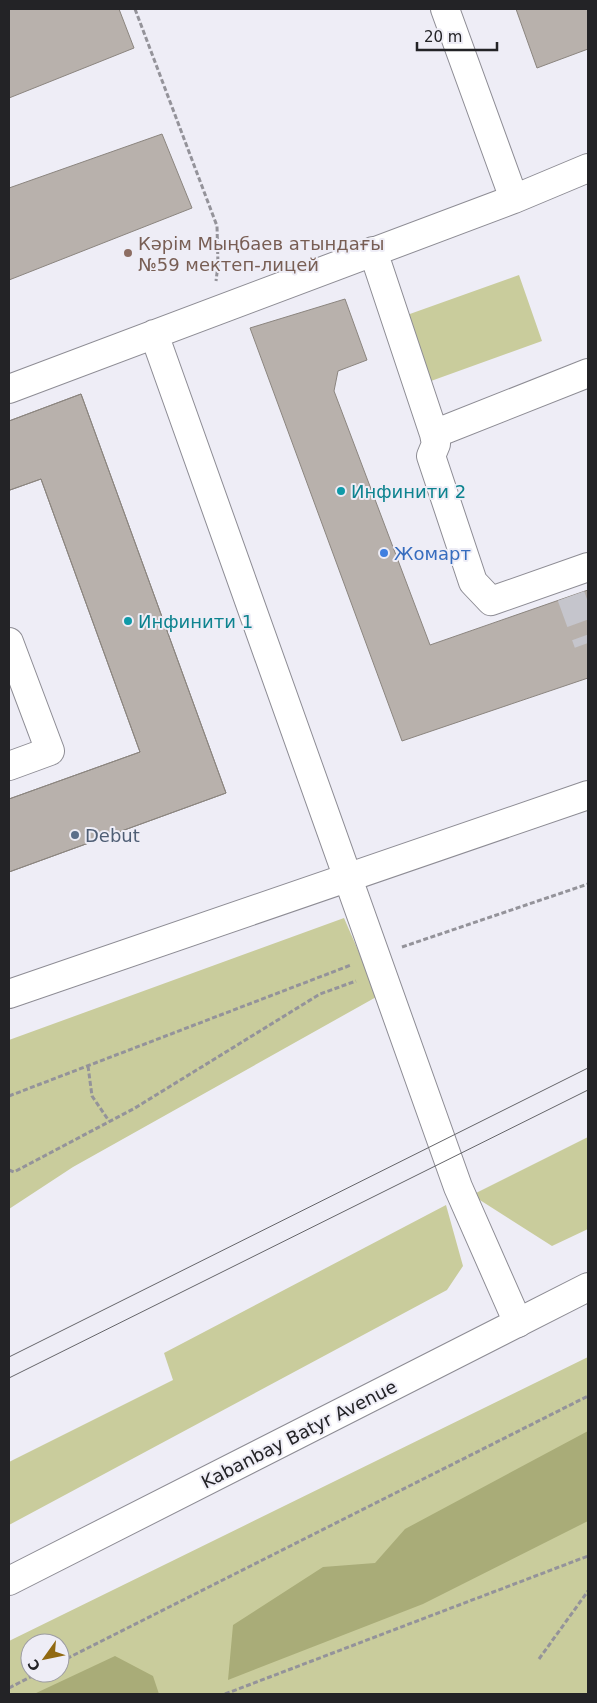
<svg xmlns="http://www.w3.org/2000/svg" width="597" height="1703" viewBox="0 0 597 1703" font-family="'DejaVu Sans',sans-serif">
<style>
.green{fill:#c9cc9c;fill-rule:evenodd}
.forest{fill:#a9ac78}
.building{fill:#b8b1ac;stroke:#8b857f}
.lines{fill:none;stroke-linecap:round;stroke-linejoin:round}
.minor-tunnel{stroke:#c5c5cc;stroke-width:28;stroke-dasharray:28 14;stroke-linecap:butt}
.minor-casing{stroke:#8d8c94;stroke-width:30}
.major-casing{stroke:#8d8c94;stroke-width:30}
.path{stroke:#94939a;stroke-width:3;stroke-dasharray:5 2.5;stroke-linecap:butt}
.minor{stroke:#fff;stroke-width:28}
.major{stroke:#fff;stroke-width:28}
.tram{stroke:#656569;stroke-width:1}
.education-dot{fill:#8d6e63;stroke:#eeedf6;stroke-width:2}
.culture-dot{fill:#0f9aa8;stroke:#eeedf6;stroke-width:2}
.shop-dot{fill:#3f7fe0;stroke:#eeedf6;stroke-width:2}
.service-dot{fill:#5c6f8a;stroke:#eeedf6;stroke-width:2}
.labels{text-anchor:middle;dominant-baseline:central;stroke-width:4;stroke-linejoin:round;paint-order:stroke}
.education-label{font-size:18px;fill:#785e54;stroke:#eeedf6;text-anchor:start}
.culture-label{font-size:18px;fill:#0d838f;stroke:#eeedf6;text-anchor:start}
.shop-label{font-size:18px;fill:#366cbe;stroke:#eeedf6;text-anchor:start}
.service-label{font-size:18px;fill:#4e5e75;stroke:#eeedf6;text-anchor:start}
.street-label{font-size:18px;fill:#232326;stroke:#eeedf6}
</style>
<rect width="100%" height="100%" fill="#eeedf6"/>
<!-- green -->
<path class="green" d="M519 275 542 341 431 381 407 315Z
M344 918 378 996 73 1167 9 1209V1040Z
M588 1137V1229L552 1246 472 1195Z
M446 1205 463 1266 447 1290 9 1525V1462L173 1380 164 1353Z
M588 1357V1694H9V1641ZM30 1643H60V1673H30Z"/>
<!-- forest -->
<path class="forest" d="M588 1431V1521L423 1604 228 1680 233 1625 323 1567 375 1563 405 1529Z
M115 1656 153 1676 159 1694H34Z"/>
<!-- building -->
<path class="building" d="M9 9H119L134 48 9 98Z
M516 9H588V49L537 68Z
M162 134 192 208 9 280V188Z
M345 299 367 360 338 371 334 391 430 645 588 590V678L402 741 250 328Z
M81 394 226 793 9 872V799L140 752 41 479 10 490 9 488V421Z
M81 394 226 793 9 872V799L140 752 41 479 10 490 9 488V421Z"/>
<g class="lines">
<!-- minor-tunnel -->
<path class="minor-tunnel" d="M571 596 588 643"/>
<!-- minor casing -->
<g class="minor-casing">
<path id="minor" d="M445 9 514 199
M373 251 434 434 436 444 431 456 473 582 491 601 588 567
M154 334 458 1187 518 1323
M9 389 514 199 588 168
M434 434 588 373
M9 642 50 751 9 766
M9 994 588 795"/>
</g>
<!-- major casing -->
<g class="major-casing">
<path id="major" d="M9 1581 588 1287"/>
</g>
<!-- path -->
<path class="path" d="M135 9 217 226 218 265 216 281
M402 947 588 884
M88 1066 92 1096 109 1121
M9 1096 351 965
M9 1170 14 1172 135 1108 320 994 356 981
M539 1659 588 1591
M60 1662 588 1396
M9 1688 38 1673
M225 1694 588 1556"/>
<!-- minor -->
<use href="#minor" class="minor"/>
<!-- major -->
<use href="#major" class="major"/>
<!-- tram -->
<path class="tram" d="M9 1357 588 1068
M9 1378 588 1090"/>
</g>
<!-- markers -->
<circle class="education-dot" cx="128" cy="253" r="5"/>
<g class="culture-dot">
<circle cx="341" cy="491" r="5"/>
<circle cx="128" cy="621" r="5"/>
</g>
<circle class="shop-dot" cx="384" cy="553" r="5"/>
<circle class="service-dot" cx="75" cy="835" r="5"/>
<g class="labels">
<!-- education labels -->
<g class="education-label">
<text x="138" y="243">Кәрім Мыңбаев атындағы<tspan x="138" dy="21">№59 мектеп-лицей</tspan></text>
</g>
<!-- culture labels -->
<g class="culture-label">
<text x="351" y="491">Инфинити 2</text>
<text x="138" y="621">Инфинити 1</text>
</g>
<!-- shop labels -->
<g class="shop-label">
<text x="394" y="553">Жомарт</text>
</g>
<!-- service labels -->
<g class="service-label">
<text x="85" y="835">Debut</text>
</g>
<!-- street labels -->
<g class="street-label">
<text transform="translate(299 1434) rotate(-27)">Kabanbay Batyr Avenue</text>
</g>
</g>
<!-- border -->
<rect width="597" height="1703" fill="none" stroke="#232326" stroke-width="20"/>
<!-- north arrow -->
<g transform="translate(45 1658) rotate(237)"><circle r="24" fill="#eeedf6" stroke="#9d9ca3"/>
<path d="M0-4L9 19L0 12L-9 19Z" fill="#916911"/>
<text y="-8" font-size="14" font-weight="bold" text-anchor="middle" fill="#232326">С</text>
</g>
<!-- scale -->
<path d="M417 42v8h80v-8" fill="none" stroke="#232326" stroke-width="2.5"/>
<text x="424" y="42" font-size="15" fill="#232326" stroke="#eeedf6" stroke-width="4" paint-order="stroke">20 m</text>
</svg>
